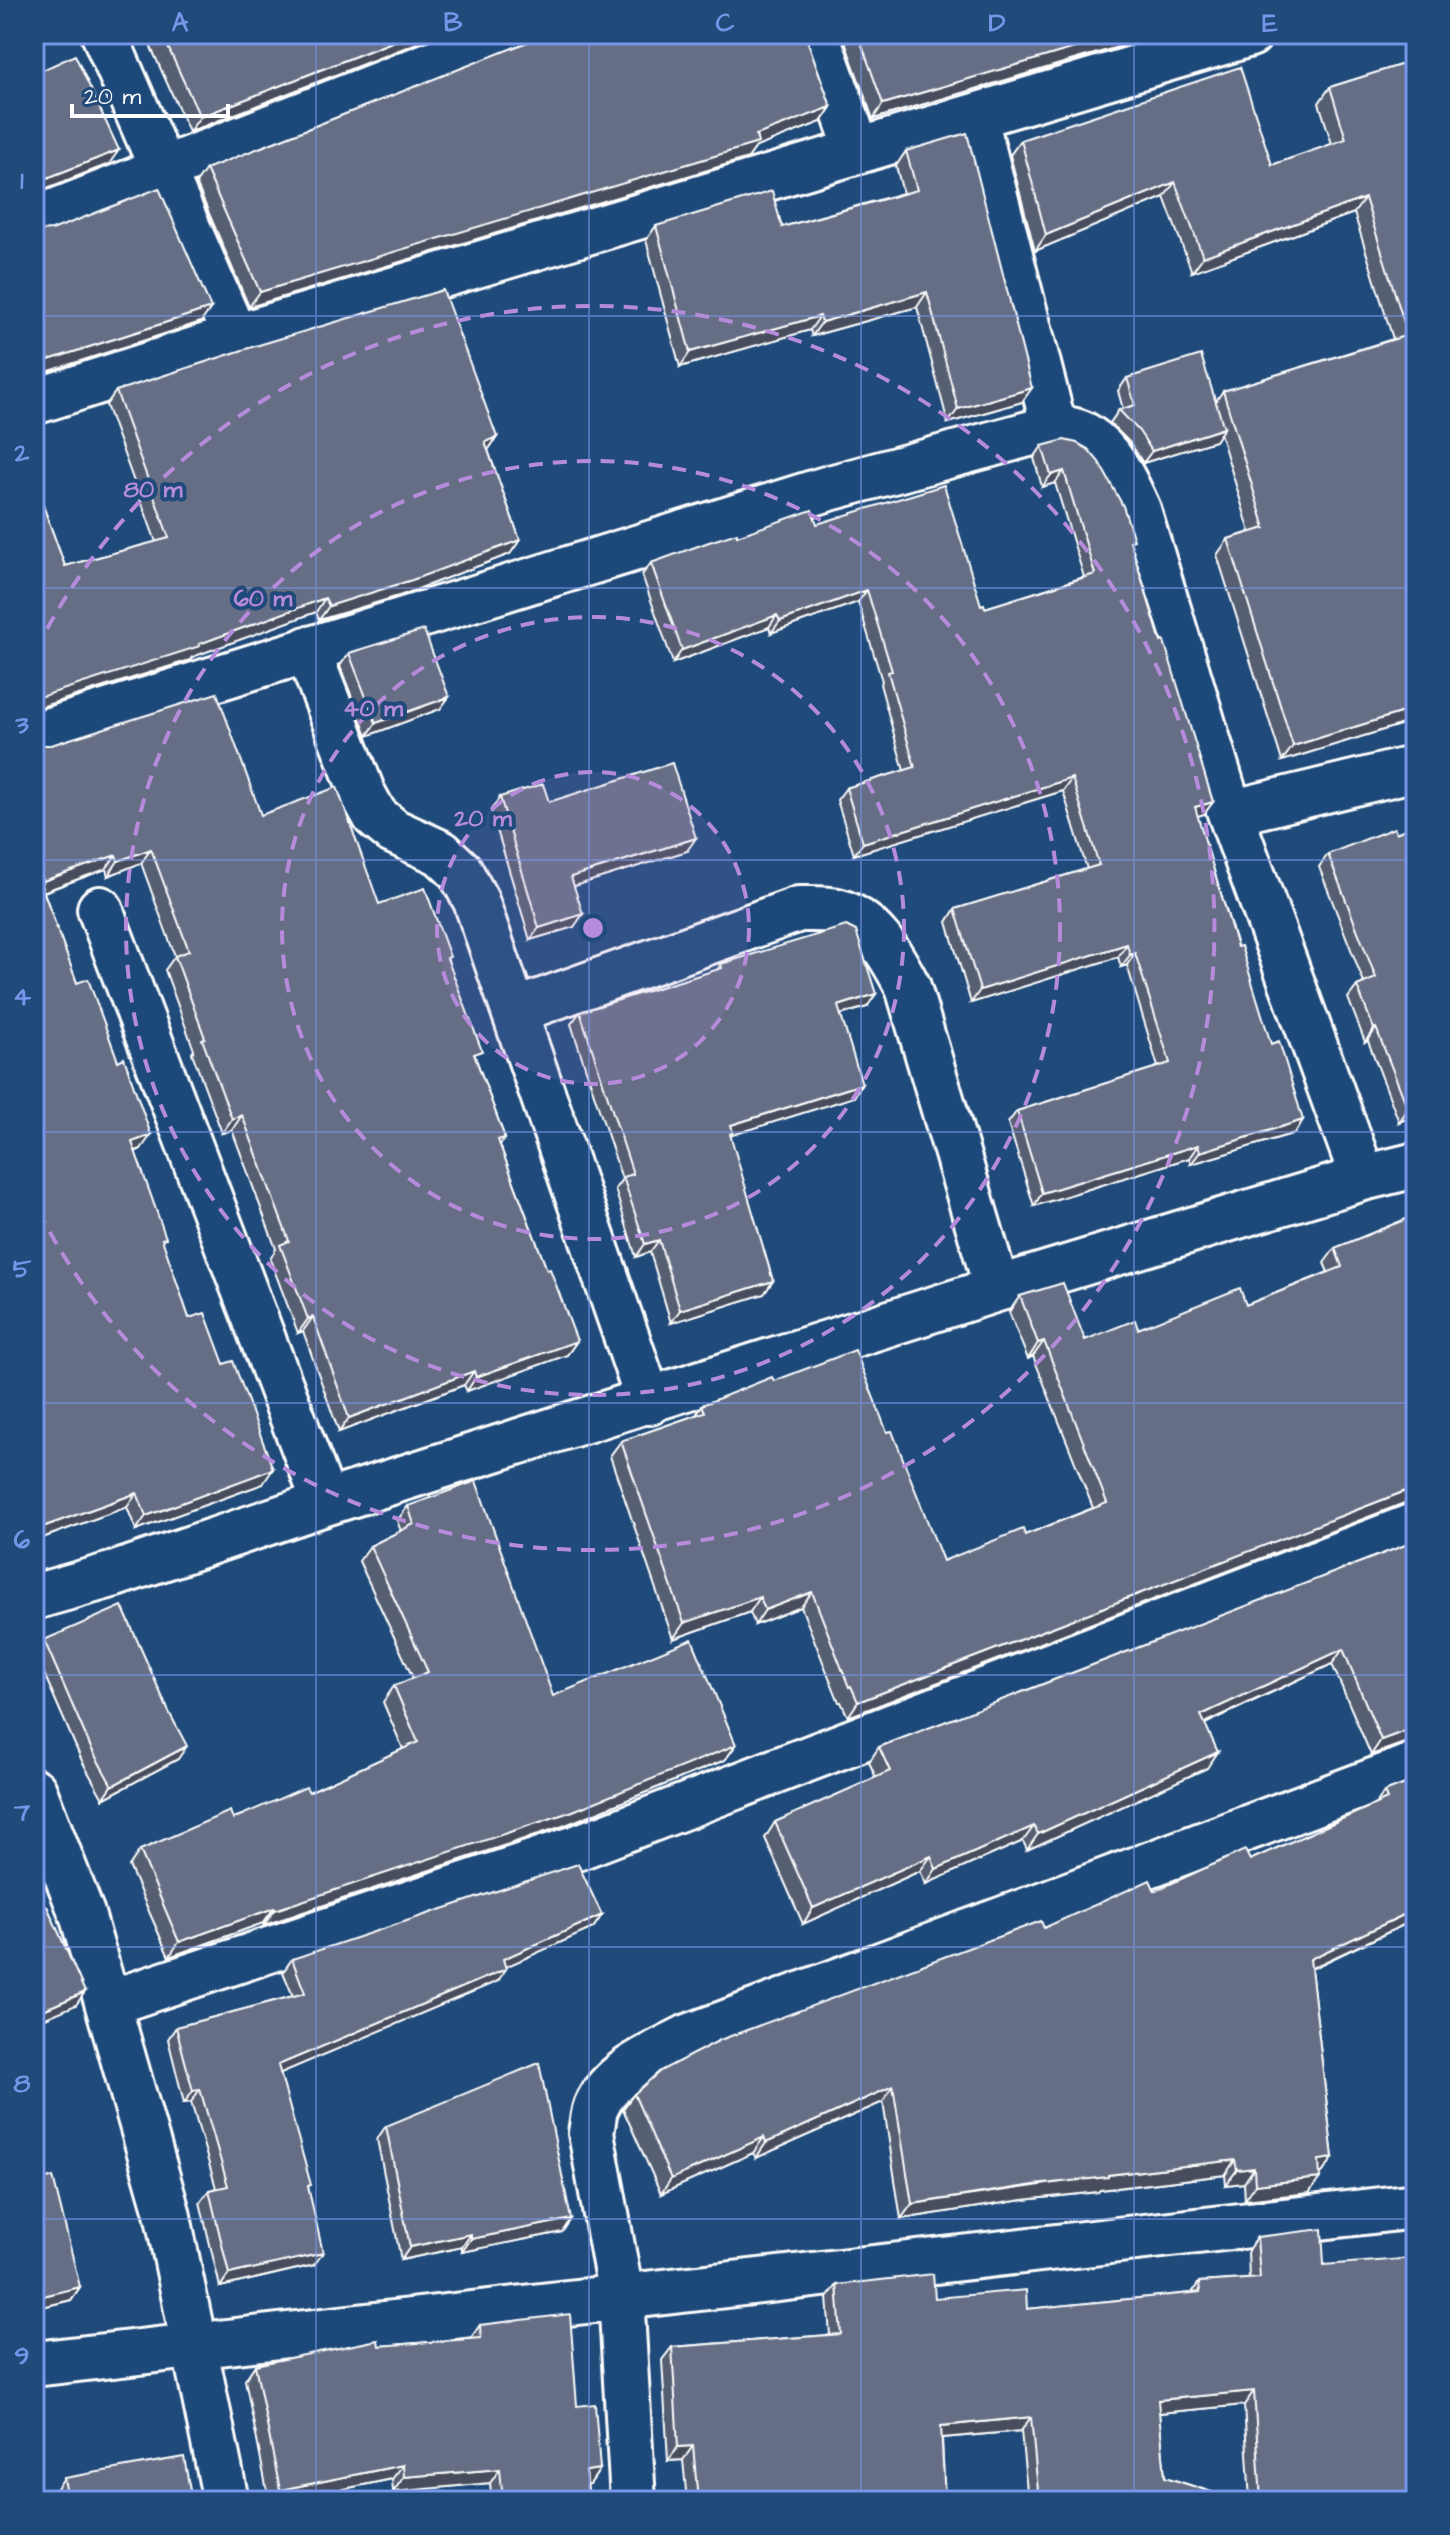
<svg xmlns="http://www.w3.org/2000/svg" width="1450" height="2535" viewBox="0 0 1450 2535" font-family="'Architects Daughter',sans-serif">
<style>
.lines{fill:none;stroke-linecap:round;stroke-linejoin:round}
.street-casing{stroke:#fff;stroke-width:50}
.street{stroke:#1f4a7a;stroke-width:44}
.wall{fill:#575f72;stroke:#fff;stroke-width:2}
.shaded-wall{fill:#474d5d;stroke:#fff;stroke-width:2}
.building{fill:#656e85;stroke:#fff;stroke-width:2}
.grid{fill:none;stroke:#7795e8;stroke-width:2;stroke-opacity:0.55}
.ring{fill:none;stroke:#b68bdc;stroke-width:4;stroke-dasharray:14 10}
.centre{fill:#b68bdc;stroke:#1f4a7a;stroke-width:4}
.ring-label{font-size:24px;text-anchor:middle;font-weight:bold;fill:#b68bdc;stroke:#1f4a7a;stroke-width:8;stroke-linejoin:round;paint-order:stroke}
.neatline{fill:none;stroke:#7795e8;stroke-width:3}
.grid-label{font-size:26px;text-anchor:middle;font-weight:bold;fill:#7795e8}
</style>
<rect width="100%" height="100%" fill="#1f4a7a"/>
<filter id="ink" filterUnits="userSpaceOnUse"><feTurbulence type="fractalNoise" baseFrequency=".0125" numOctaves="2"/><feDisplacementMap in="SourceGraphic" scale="16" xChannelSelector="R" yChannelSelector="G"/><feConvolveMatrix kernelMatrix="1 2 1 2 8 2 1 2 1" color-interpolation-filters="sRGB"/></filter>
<g filter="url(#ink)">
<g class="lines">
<!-- street casing -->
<g class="street-casing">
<path id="street" d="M104 34 235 337
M816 34 858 151
M34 220 508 34
M34 402 235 337 1250 34
M1054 427C1064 429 1078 430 1086 436 1112 452 1126 483 1138 510L1230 813 1363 1178
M307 649 363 794 375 816 393 831 441 853 460 871 476 901 649 1402
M34 735 826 489 1054 427 975 118
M1230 813 1416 768
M100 909 325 1503
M515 1011 799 909C811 909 825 908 837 911 874 921 892 957 908 987L997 1289
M34 1597 115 1574 325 1503 997 1289 1363 1178 1416 1165
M34 1791 82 1914 167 2212 226 2501
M109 2003 571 1850 1416 1525
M34 2364 1416 2206
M633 2501 621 2295 591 2133C593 2125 593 2114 596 2107 611 2071 656 2054 688 2037L1416 1765"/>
</g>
<!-- street -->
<use href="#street" class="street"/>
</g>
<!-- wall -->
<path class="wall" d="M145 34H440L189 132Z
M532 34H805L831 107 821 122 756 147 748 158 249 307 196 183 206 169 528 42 532 38Z
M842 34H1162L873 119Z
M1416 60V720L1282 761 1217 555 1228 539 1250 532 1220 433 1215 441 1143 463 1130 443 1110 423 1119 410 1123 409 1118 391 1127 378 1215 402 1223 391 1393 339 1354 213 1192 272 1164 197 1035 251 1010 155 1021 140 1272 165 1332 144 1319 103 1330 87Z
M906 151 1022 402 948 423 917 307 812 336 810 330 680 367 646 240 656 226 782 227 903 193 896 166Z
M116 391 497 437 488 450 520 540 510 554 402 595 319 620 316 612 192 657 190 660 34 709V481L65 566 156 542 106 405Z
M1042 446 1131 544 1213 802 1204 814 1197 816 1295 1133 1191 1164 1189 1158 1034 1206 1008 1123 1017 1111 1158 1067 1127 965 1121 967 1118 957 971 1003 947 922 955 909 1087 869 1063 791 854 855 837 800 846 788 904 771 880 684 882 681 858 602 771 633 769 627 673 663 642 575 651 563 737 536 817 524 981 605 985 608 1084 577 1055 483 1042 487 1034 458Z
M349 653 449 697 440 709 367 736 340 666Z
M34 743 261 815 379 904 448 960 476 1059 505 1138 500 1145 547 1270 577 1341 567 1355 467 1391 464 1385 339 1432 303 1331 298 1333 270 1259 276 1249 232 1130 222 1133 192 1053 194 1050 165 970 175 956 141 863 108 876 106 869 44 892 77 983 141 1149 135 1152 163 1243 189 1318 263 1484 136 1530 127 1507 34 1541Z
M500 797 549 802 687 851 574 886V927L530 940 491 810Z
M1416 825V1115L1399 1122 1368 1041 1365 1042 1348 998 1357 986 1364 983 1319 867 1328 854 1396 833Z
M721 964 867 1007 841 1015 854 1097 732 1135 730 1137 773 1281 764 1294 671 1323 650 1252 636 1257 615 1189 622 1179 571 1024 580 1012 717 970Z
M1416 1215 1407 1502 848 1717 841 1702H839L801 1607 755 1625 750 1612 673 1639 610 1456 621 1441 696 1415 702 1405 774 1381 887 1432 943 1561 1025 1535 1093 1508 1033 1356 1028 1359 1009 1312 1020 1296 1085 1340 1246 1305 1328 1272 1324 1263 1335 1248Z
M408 1506 553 1696 736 1745 725 1760 563 1826 264 1925 263 1923 169 1957 129 1866 140 1850 309 1792 403 1749 383 1702 394 1686 413 1678 359 1561 370 1546 401 1531 397 1521Z
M1416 1541V1741L1407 1742 1371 1755 1332 1664 1205 1724 1207 1768 1027 1850 1023 1841 926 1884 920 1871 803 1924 765 1838 775 1822 876 1778 869 1762 879 1747Z
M44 1640 169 1712 178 1759 103 1799 82 1761 35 1653Z
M1416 1780V1919L1311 1969 1333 2158 1322 2173H1319L1309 2193 1245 2200 1244 2183 1226 2185 1225 2175 1100 2190 1098 2192 1023 2200 901 2219 883 2102 756 2158 753 2153 661 2194 623 2109 634 2094 1044 1928 1250 1860 1376 1804 1384 1792Z
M602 1915 593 1928 505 1967 498 1981 280 2073 308 2188 314 2265 220 2287 200 2202 209 2190 216 2188 191 2102 184 2103 168 2039 176 2027 293 1996 283 1972 292 1959Z
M386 2126 571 2219 562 2232 462 2252V2247L401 2260 377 2139Z
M34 2182 80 2287 71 2300 34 2309Z
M1257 2237 1324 2265 1416 2501H1250L1244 2405 1159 2413 1165 2477 1239 2501H1028L1021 2431 942 2438 945 2501H687L683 2460 668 2461 662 2360 672 2347 830 2335 827 2298 837 2285 935 2298 1027 2309 1192 2293 1199 2282 1249 2279 1248 2250Z
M480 2325 577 2406 600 2469 590 2484H587L589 2501H492L490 2483 393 2492 392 2479 286 2501H269L245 2380 255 2365 379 2346 470 2339Z
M64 2478 192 2501H57L55 2491Z"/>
<!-- shaded-wall -->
<path class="shaded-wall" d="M412 34H440L189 132 200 117Z
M1122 34H1162L873 119 883 104Z
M831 107 821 122 756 147 748 158 249 307 260 292 756 135Z
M119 150 109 164 34 193V183Z
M1175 182 1164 197 1035 251 1046 235Z
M1365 198 1354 213 1192 272 1203 257Z
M927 292 917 307 812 336 822 322Z
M211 308 201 322 34 376V368L36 364Z
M820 316 810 330 680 367 690 352Z
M1032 388 1022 402 948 423 958 409Z
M1224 428 1215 441 1143 463 1152 451Z
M497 437 487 452 485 442Z
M1064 471 1055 483 1042 487 1051 475Z
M520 540 510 554 402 595 319 620 329 606Z
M867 590 858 602 771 633 780 621Z
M325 598 316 612 192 657 190 660 34 709V699L37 697 199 644Z
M777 615 769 627 673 663 682 650Z
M449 697 440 709 367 736 376 723Z
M1416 708V720L1282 761 1293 746Z
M1072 778 1063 791 854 855 863 843Z
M1213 802 1204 814 1186 820 1195 807Z
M696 838 687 851 562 890 571 877Z
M151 849 141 863 108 876 118 861Z
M116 855 106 869 34 895 43 881Z
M583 914 574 927 530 940 539 928Z
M1127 944 1118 957 971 1003 980 990Z
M1135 953 1127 965 1121 967 1130 955Z
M876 994 867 1007 829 1018 838 1006Z
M1376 1028 1368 1041 1365 1042 1374 1029Z
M862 1084 854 1097 732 1135 725 1145 731 1125Z
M1416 1106V1115L1399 1122 1408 1109Z
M242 1115 232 1130 222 1133 232 1119Z
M1303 1120 1295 1133 1191 1164 1200 1152Z
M151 1135 141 1149 122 1156 132 1142Z
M1198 1145 1189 1158 1034 1206 1042 1193Z
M659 1240 650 1252 636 1257 645 1244Z
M773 1281 764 1294 671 1323 680 1310Z
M313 1317 303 1331 298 1333 308 1319Z
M577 1341 567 1355 467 1391 476 1377Z
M1044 1341 1033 1356 1028 1359 1038 1343Z
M474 1371 464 1385 339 1432 349 1418Z
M273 1469 263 1484 136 1530 146 1516Z
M1416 1487V1501L1407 1502 848 1717 858 1702Z
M137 1493 127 1507 34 1541V1530Z
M812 1592 801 1607 755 1625 765 1610Z
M760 1597 750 1612 673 1639 684 1623Z
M1343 1649 1332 1664 1190 1730 1201 1715Z
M1416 1727V1741L1407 1742 1371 1755 1381 1740Z
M736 1745 725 1760 563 1826 264 1925 275 1910Z
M187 1746 178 1759 103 1799 112 1786Z
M1218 1752 1207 1768 1027 1850 1038 1834Z
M1034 1826 1023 1841 926 1884 936 1869Z
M931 1856 920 1871 803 1924 813 1908Z
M274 1908 263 1923 169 1957 179 1942Z
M1416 1909V1919L1299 1974 1310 1959Z
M602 1915 593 1928 494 1972 503 1959Z
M506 1969 498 1981 269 2078 278 2065Z
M85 1992 76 2005 34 2023V2014Z
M893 2086 883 2102 756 2158 766 2143Z
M200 2089 191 2102 184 2103 193 2091Z
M764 2137 753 2153 661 2194 671 2179Z
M1333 2158 1322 2173 1308 2175 1319 2160Z
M1235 2160 1225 2175 1100 2190 1098 2192 1023 2200 901 2219 912 2204 1108 2175Z
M1254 2168 1244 2183 1226 2185 1237 2170Z
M1320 2178 1309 2193 1245 2200 1255 2185Z
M571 2219 562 2232 462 2252 471 2239Z
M471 2234 462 2247 401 2260 410 2247Z
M323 2253 314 2265 220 2287 229 2274Z
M80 2287 71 2300 34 2309V2305L39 2297Z
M1254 2391 1244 2405 1148 2414 1158 2400Z
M1031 2417 1021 2431 931 2439 941 2426Z
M693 2446 683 2460 668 2461 678 2447Z
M403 2465 392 2479 286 2501H272L280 2490Z
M500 2469 490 2483 393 2492 404 2477Z
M600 2469 590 2484 576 2485 586 2471Z"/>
<!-- building -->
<path class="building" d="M162 34H412L200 117Z
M538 34H805L831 107 756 135 758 143 260 292 206 169 528 42Z
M858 34H1122L883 104Z
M75 55 119 150 34 183V74Z
M1416 60V708L1293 746 1228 539 1265 528 1223 391 1408 335 1365 198 1203 257 1175 182 1046 235 1021 140 1240 67 1272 165 1346 139 1330 87Z
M967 133 1032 388 958 409 927 292 822 322 820 316 690 352 656 226 772 191 782 227 917 190 906 151Z
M159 188 211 308 36 364 34 359V228L39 231 52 230Z
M443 290 497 437 485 442 520 540 412 580 329 606 325 598 199 644 200 646 34 699V481L65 566 169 538 116 391 252 347Z
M1201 355 1224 428 1152 451 1139 431 1119 410 1135 405 1127 378Z
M1064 440 1077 443 1088 449 1099 462 1123 506 1134 540 1130 541 1161 642 1164 641 1213 802 1195 807 1237 947 1241 946 1271 1044 1279 1041 1303 1120 1200 1152 1198 1145 1042 1193 1017 1111 1170 1063 1135 953 1130 955 1127 944 980 990 955 909 1099 865 1072 778 863 843 846 788 915 767 888 672 892 671 867 590 780 621 777 615 682 650 651 563 709 542 737 533V536L812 510 817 524 944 485 981 605 984 604 985 608 1095 574 1064 471 1051 475 1042 446Z
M424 630 449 697 376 723 349 653Z
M217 693 261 815 337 787 379 904 425 888 450 957 447 958 482 1051 474 1054 505 1138 498 1140 547 1270 550 1269 577 1341 476 1377 474 1371 349 1418 313 1317 308 1319 280 1245 289 1241 242 1115 232 1119 202 1039 205 1038 175 956 189 951 151 849 118 861 116 855 43 881 34 858V743L39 745H51Z
M672 763 696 838 571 877 583 914 539 928 500 797 543 784 549 802Z
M1416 825V1106L1408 1109 1376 1028 1374 1029 1357 986 1376 978 1328 854 1394 828 1396 833Z
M40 882 77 983 88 979 118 1061 124 1058 151 1135 132 1142 166 1238 162 1239 189 1318 205 1313 224 1364 233 1361 273 1469 146 1516 137 1493 34 1530V884Z
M846 926 856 931 876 994 838 1006 862 1084 731 1125 733 1132 730 1134 773 1281 680 1310 659 1240 645 1244 623 1177 633 1174 580 1012 722 968 721 964Z
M1416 1215V1487L858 1702 851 1686 849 1687 812 1592 765 1610 760 1597 684 1623 621 1441 705 1412 702 1405 772 1377 774 1381 855 1350 887 1432 892 1431 943 1561 1023 1529 1025 1535 1107 1503 1044 1341 1038 1343 1020 1296 1063 1283 1085 1340 1135 1320 1138 1329 1240 1288 1246 1305 1342 1267 1335 1248Z
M476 1481 553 1696 692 1639 736 1745 573 1811 275 1910 274 1908 179 1942 140 1850 230 1811 233 1819 306 1787 309 1792 418 1742 394 1686 428 1672 370 1546 414 1524 408 1506Z
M1416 1541V1727L1381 1740 1343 1649 1201 1715 1218 1752 1038 1834 1034 1826 936 1869 931 1856 813 1908 775 1822 890 1771 879 1747Z
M122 1606 169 1712 187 1746 112 1786 91 1748 44 1640Z
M1416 1780V1909L1310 1959 1333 2158 1319 2160 1320 2178 1255 2185 1254 2168 1237 2170 1235 2160 1108 2175V2177L1034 2185 912 2204 893 2086 766 2143 764 2137 671 2179 634 2094 660 2071 720 2040 1041 1921 1044 1928 1150 1880 1155 1891 1245 1850 1250 1860 1387 1799 1384 1792Z
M578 1864 602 1915 503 1959 506 1969 278 2065 311 2185 308 2186 323 2253 229 2274 209 2190 228 2186 200 2089 193 2091 176 2027 305 1993 292 1959Z
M47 1906 85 1992 34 2014V1912Z
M539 2063 571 2219 471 2239V2234L410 2247 386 2126Z
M53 2177 80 2287 39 2297 34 2274V2182Z
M1322 2229 1324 2265 1416 2258V2501H1261L1254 2391 1158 2400 1165 2477 1239 2501H1039L1031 2417 941 2426 945 2501H698L693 2446 678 2447 672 2347 841 2334 837 2285 933 2274 935 2298 1026 2290 1027 2309 1200 2292 1199 2282 1260 2278 1257 2237Z
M570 2314 577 2406 595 2404 600 2469 586 2471 589 2501H503L500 2469 404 2477 403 2465 280 2490 255 2365 378 2340 379 2346 481 2338 480 2325Z
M184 2457 192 2501H68L64 2478Z"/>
</g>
<!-- grid -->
<path class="grid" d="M316 34V2501M589 34V2501M861 34V2501M1134 34V2501M34 316H1416M34 588H1416M34 860H1416M34 1132H1416M34 1403H1416M34 1675H1416M34 1947H1416M34 2219H1416"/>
<!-- distance rings -->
<circle cx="593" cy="928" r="156" fill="#b68bdc" fill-opacity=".12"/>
<g class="ring">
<circle cx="593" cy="928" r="156"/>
<circle cx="593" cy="928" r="311"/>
<circle cx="593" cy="928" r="467"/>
<path d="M36 650A622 622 0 1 1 36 1206"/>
</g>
<circle cx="593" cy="928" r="12" class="centre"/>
<g class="ring-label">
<text x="153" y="497">80 m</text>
<text x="263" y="606">60 m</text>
<text x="373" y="716">40 m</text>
<text x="483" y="826">20 m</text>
</g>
<!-- margin -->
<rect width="1450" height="2535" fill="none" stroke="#1f4a7a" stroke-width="88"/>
<!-- scale -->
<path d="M72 104v12h156v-12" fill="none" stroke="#ffffff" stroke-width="4"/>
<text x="84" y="104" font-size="24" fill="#ffffff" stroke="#1f4a7a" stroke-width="6" paint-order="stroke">20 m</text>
<rect x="44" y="44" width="1362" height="2447" class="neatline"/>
<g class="grid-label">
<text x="180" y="31">A</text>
<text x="453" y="31">B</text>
<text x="725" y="31">C</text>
<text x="997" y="31">D</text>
<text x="1270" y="31">E</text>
<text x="22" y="189">1</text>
<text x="22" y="461">2</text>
<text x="22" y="733">3</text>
<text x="22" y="1005">4</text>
<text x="22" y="1277">5</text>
<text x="22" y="1548">6</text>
<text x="22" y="1820">7</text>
<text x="22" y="2092">8</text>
<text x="22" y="2364">9</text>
</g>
</svg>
